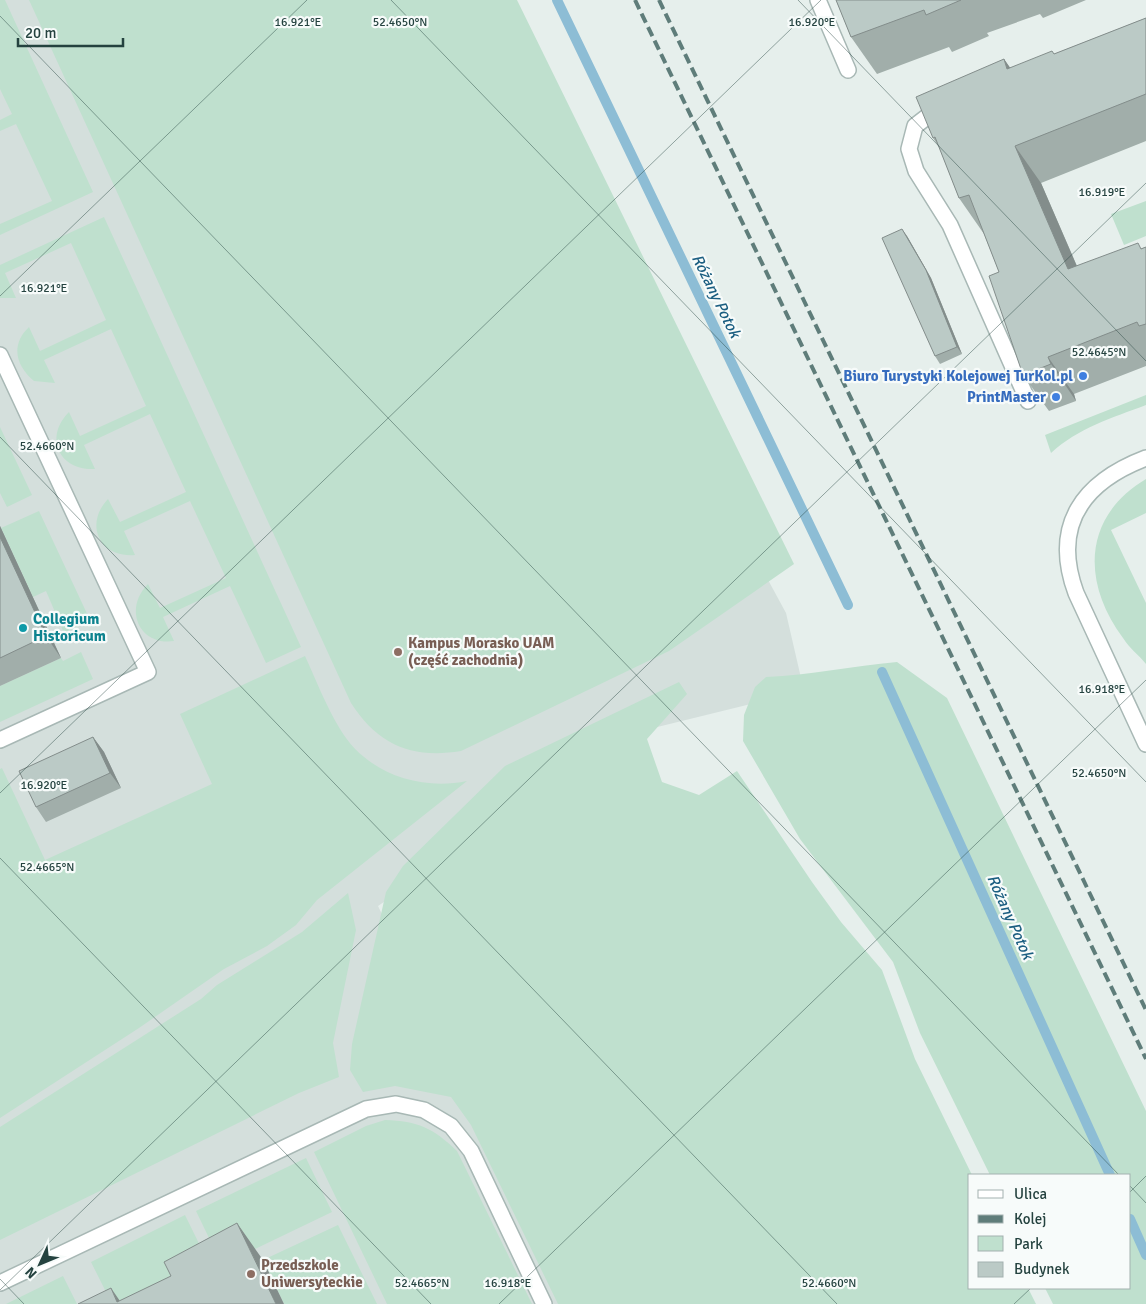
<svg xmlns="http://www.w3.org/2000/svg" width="1146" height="1304" viewBox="0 0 1146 1304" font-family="Signika,sans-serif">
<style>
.built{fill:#d4dfdc}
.green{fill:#bfe0ce}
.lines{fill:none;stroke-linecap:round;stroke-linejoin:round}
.stream{stroke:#8dbdd5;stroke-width:10}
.minor-casing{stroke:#a8b8b5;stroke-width:18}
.minor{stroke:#fff;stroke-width:15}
.rail{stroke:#5f7d7a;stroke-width:4;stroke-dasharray:10 5;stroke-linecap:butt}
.wall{fill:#a1aeaa}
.shaded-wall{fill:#838d8b}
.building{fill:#bbcac6;stroke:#838d8b}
.ticks{fill:none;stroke:#24423f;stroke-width:1;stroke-opacity:0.45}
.shop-dot{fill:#3f7fe0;stroke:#f7fbfa;stroke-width:2}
.culture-dot{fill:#0f9aa8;stroke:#f7fbfa;stroke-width:2}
.education-dot{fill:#8d6e63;stroke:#f7fbfa;stroke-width:2}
.labels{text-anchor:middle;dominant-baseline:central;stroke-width:4.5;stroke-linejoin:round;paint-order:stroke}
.shop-label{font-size:15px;font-weight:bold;fill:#366cbe;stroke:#f7fbfa;text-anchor:end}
.culture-label{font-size:15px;font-weight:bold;fill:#0d838f;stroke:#f7fbfa;text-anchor:start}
.education-label{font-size:15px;font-weight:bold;fill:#785e54;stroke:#f7fbfa;text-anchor:start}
.water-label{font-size:16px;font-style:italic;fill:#1b5e81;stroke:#f7fbfa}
.ticks-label{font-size:12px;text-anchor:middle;fill:#24423f;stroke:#f7fbfa;stroke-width:4.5;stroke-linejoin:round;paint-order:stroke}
</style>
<rect width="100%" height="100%" fill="#e6efec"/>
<!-- built -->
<path class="built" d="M0 0H454L786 613 804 691 633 733 378 906 571 1304H0Z"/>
<!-- green -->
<path class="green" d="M0 0H5L93 192 0 235V224L52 201 16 124 0 131V120L12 114 0 89Z
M29 0H517L794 564 669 651 461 751C412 759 378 745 351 703Z
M1146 201V236L1124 245 1111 214Z
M104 217 301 647 266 663 230 586 163 617 174 641C139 646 123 609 148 584L160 608 226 578 190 501 124 531 135 555C99 558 84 524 108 499L120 522 186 492 150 414 84 445 95 469C60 471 43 438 69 412L80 436 146 406 111 329 44 360 55 383 34 381C16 366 10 345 29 327L40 351 106 320 71 243 5 273 16 298H0V265Z
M1146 395V405C1112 418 1078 428 1051 453L1045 435Z
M0 427 32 495 7 507 0 493Z
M1146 479V513L1111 530 1146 603V664C1139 655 1129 648 1123 638 1082 583 1082 517 1146 479Z
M39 511 90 620 64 633 46 591 33 597 1 528Z
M81 652 93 679 0 722V686L61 658 63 661Z
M305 656C316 680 326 706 340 729 366 773 419 791 467 781L317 900 296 925 267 946 224 969 139 1028 0 1118V769L2 768 45 860 212 784 180 714Z
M897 662 947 698 1146 1111V1304H1053L1045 1288H1130V1175H990L920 1033 893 962 800 839 743 741 744 715 755 687 766 677C810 675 853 666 897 662Z
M679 682 687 694 647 739 662 782 699 795 737 771 812 882 841 922 882 970 915 1059 972 1175H970V1288H1028L1036 1304H558L471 1125 451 1097 395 1086 363 1092 350 1070 352 1044 386 892 403 866 505 766Z
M348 893 356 930 333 1043 339 1077 299 1093 0 1240V1127L201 999 217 985 302 932Z
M385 1120C418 1121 433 1128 457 1151L532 1304H387L314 1152 366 1126Z
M306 1158 332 1212 222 1265 196 1211Z
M185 1215 212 1270 112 1304 91 1262Z
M338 1225 377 1304H284L263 1260Z
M63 1276 77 1304H6Z"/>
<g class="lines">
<!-- stream -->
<path class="stream" d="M557 0 848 605
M882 672 1110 1175
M1130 1219 1146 1255"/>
<!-- minor casing -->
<g class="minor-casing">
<path id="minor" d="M818 0 848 70
M941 106 915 126 909 149 916 171 950 225 1028 401
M0 355 148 672 0 740
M1146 458C1083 482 1051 525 1076 593L1146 744
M0 1283 366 1109 396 1104 424 1110 451 1126 471 1151 544 1304"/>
</g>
<!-- minor -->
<use href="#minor" class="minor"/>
<!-- rail -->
<path class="rail" d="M635 0 1146 1059
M659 0 1146 1010"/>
</g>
<!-- wall -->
<path class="wall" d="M836 0H1086L1043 18 1040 14 987 33 989 36 952 52 949 47 877 74 851 37Z
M1146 18V141L1041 183 1077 266 1146 247V366L1074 394 1076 401 1049 411 1023 375 999 272 984 234 959 198 939 147 933 138 1004 59 1010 68 1054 54Z
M907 236 931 278 962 354 940 364 935 356Z
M0 526 61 658 0 686Z
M93 737 104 752 121 788 46 822 36 807Z"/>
<!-- shaded-wall -->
<path class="shaded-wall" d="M1004 59 1030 96 1007 69Z
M1015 146 1041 183 1094 306 1068 269Z
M902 229 907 236 931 278 962 354 957 347Z
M1048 357 1074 394 1076 401 1051 364Z
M0 526 61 658 46 636 0 537Z
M93 737 104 752 121 788 110 773Z
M237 1223 263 1260 284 1304H276Z
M111 1288 122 1304 117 1302Z"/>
<!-- building -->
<path class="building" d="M836 0H961L926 15 924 10 851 37Z
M1146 18V94L1015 146 1068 269 1138 243 1141 249 1146 247V324L1139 326 1137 322 1048 357 1051 364 1023 375 989 276 999 272 969 195 959 198 935 137 933 138 916 97 1004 59 1007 69 1052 51 1054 54Z
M902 229 926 270 957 347 935 356 882 238Z
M0 537 46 636 0 658Z
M93 737 110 773 36 807 19 771Z
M237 1223 276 1304H78L111 1288 117 1302 171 1276 164 1262Z"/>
<!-- ticks -->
<path class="ticks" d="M391 0 1146 782M798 0 1146 361M0 16 1119 1175M0 296 307 0M0 437 837 1304M0 793 821 0M0 858 431 1304M1130 1186 1146 1203M1130 1192 1146 1176M0 1279 24 1304M0 1290 1146 183M499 1304 1146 680M1014 1304 1031 1288"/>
<!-- markers -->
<g class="shop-dot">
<circle cx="1083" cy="376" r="5"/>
<circle cx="1056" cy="397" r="5"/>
</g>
<circle class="culture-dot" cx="23" cy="628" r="5"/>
<g class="education-dot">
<circle cx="398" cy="652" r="5"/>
<circle cx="251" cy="1274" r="5"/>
</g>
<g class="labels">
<!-- shop labels -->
<g class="shop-label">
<text x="1073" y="376">Biuro Turystyki Kolejowej TurKol.pl</text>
<text x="1046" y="397">PrintMaster</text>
</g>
<!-- culture labels -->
<g class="culture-label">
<text x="33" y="619">Collegium<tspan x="33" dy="17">Historicum</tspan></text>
</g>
<!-- education labels -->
<g class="education-label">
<text x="408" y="643">Kampus Morasko UAM<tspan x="408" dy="17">(część zachodnia)</tspan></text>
<text x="261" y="1265">Przedszkole<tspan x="261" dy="17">Uniwersyteckie</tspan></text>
</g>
<!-- water labels -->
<g class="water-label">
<text transform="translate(716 296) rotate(64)">Różany Potok</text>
<text transform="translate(1010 917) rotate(66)">Różany Potok</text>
</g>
</g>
<g class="ticks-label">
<text x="298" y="26">16.921°E</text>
<text x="812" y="26">16.920°E</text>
<text x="400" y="26">52.4650°N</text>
<text x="1102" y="196">16.919°E</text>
<text x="44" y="292">16.921°E</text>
<text x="1099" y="356">52.4645°N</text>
<text x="47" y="450">52.4660°N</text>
<text x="1102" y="693">16.918°E</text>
<text x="1099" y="777">52.4650°N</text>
<text x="44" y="789">16.920°E</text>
<text x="47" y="871">52.4665°N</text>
<text x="422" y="1287">52.4665°N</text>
<text x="829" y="1287">52.4660°N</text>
<text x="508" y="1287">16.918°E</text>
</g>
<!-- legend -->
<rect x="968" y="1174" width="162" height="115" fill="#f7fbfa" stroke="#a3b1af"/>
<rect x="978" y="1190" width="25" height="8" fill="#ffffff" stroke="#a3b1af"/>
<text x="1014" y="1199" font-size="15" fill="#24423f">Ulica</text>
<rect x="978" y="1215" width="25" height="8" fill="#5f7d7a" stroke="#a3b1af"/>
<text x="1014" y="1224" font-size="15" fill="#24423f">Kolej</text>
<rect x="978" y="1236" width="25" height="15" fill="#bfe0ce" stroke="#a3b1af"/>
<text x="1014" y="1249" font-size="15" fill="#24423f">Park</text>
<rect x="978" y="1262" width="25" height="15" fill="#bbcac6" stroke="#a3b1af"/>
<text x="1014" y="1274" font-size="15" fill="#24423f">Budynek</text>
<!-- north arrow -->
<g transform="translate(40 1264) rotate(226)" stroke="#f7fbfa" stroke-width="4" paint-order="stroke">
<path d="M0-4L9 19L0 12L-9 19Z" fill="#24423f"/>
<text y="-8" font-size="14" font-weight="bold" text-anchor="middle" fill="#24423f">N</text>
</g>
<!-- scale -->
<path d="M18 38v8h105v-8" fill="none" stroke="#24423f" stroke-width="2.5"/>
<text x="25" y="38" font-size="15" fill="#24423f" stroke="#f7fbfa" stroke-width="4" paint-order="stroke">20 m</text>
</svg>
